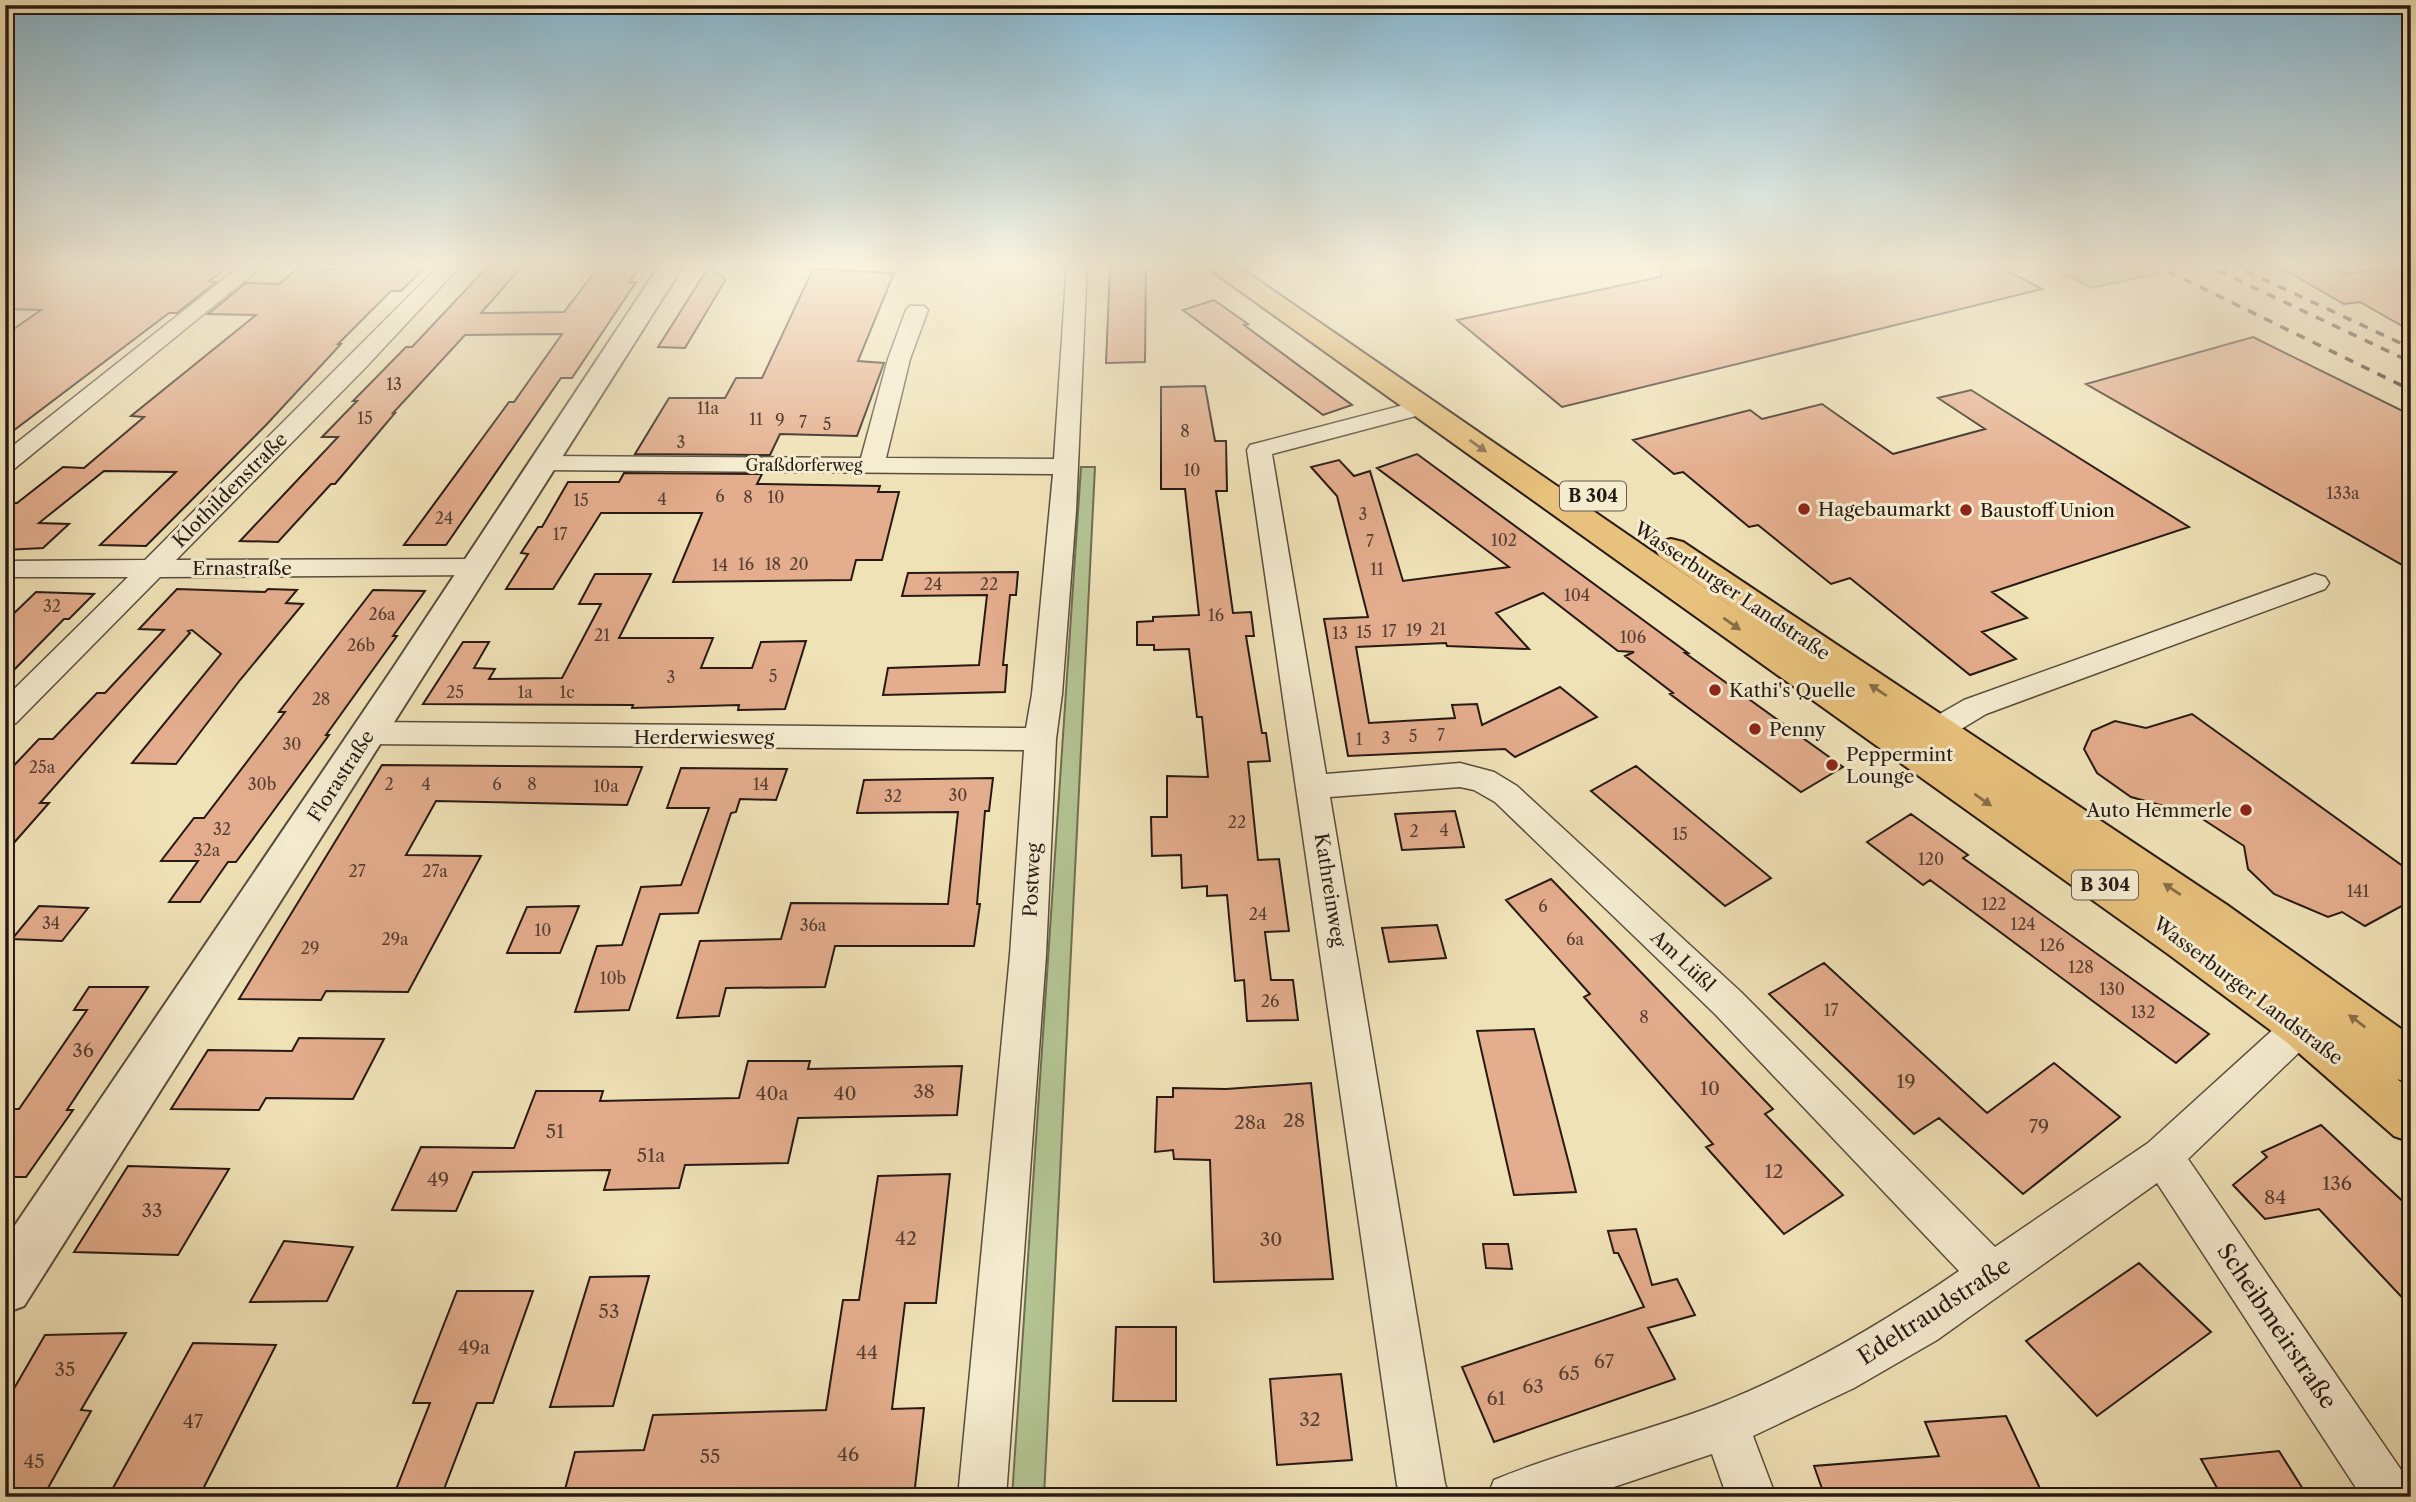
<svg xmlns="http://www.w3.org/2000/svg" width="2416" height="1502" viewBox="0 0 2416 1502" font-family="'Libre Caslon Text',serif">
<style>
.green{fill:#b4c493;stroke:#6e6f54;stroke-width:2}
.building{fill:#e4ad8d;stroke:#271a14;stroke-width:2}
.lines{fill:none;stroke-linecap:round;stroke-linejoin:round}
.minor-casing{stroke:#594c3d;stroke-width:3}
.tertiary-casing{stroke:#594c3d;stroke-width:4}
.primary-casing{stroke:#271a14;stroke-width:4}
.minor{fill:#f5ecd0;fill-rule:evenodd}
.tertiary{fill:#f5ecd0;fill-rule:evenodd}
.primary{fill:#e8c17c;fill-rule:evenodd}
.rail{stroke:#271a14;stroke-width:3.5;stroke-dasharray:9 9;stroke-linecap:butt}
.oneway{fill:#886e48}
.poi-dot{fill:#8f2418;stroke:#f5ecd0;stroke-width:2.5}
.labels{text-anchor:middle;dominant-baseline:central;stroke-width:6;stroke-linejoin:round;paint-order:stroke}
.number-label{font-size:16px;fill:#563f32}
.far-street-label{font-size:16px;fill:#271a14;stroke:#f5ecd0}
.shield{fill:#f5ecd0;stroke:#65594c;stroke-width:2}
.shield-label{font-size:18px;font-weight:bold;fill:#271a14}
.street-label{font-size:19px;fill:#271a14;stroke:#f5ecd0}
.poi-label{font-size:19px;fill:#271a14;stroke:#f5ecd0;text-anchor:start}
.near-number-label{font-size:19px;fill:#563f32}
.near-street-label{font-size:23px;fill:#271a14;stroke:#f5ecd0}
</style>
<rect width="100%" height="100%" fill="#f0e2b7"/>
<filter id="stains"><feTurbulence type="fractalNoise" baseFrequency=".00286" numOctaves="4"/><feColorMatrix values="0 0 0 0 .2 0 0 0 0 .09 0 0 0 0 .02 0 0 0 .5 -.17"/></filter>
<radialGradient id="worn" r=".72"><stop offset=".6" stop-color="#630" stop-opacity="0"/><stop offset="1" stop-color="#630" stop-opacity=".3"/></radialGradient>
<!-- green -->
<path class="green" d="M2044 263H2141L2161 273 2091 288Z
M1081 467H1095L1044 1497H1012Z"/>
<!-- building -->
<path class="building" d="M33 263H233L209 281 216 282 177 313H169L5 437V335L41 310 5 309V281Z
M343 263H429L401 291H391L338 344H341L267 424 146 546 100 545 176 472 104 471 39 523 69 524 43 548 5 550V503H17L63 467 84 468 144 417 131 416 256 315 208 314 246 283 279 284 298 268 336 269Z
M491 263H525L481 313 564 312 601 264 642 265 629 282H636L572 378H561L446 545H404L509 402H514L562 334 465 335 393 413H395L335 484H331L278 542 240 541 338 437H322L357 401H353L406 347H412Z
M1664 263H1993L2042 289 1562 407 1457 320 1661 277Z
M2272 263H2325L2345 274 2394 267 2411 276V331L2360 302 2344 304Z
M1110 266H1146L1145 362 1106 363Z
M708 268 726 279 685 348 658 347Z
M813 269 894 273 858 361 884 363 857 436 780 434 770 455 635 454 669 398H725L736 378H762Z
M1214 300 1248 324 1244 325 1352 405 1323 415 1183 310Z
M2253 337 2411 415V570L2086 384Z
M1205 386 1215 441H1226L1227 491H1216L1233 613 1251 612 1254 636H1246L1262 733H1266L1270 761 1248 762 1258 860 1279 859 1289 931 1265 932 1271 980H1293L1298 1020 1247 1021 1244 980 1235 981 1227 895 1207 896V886L1182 888 1181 855 1152 856 1151 817H1167V776L1208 777 1202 717H1197L1189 649 1154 650V645H1137V622L1153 621V617L1199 615 1185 489H1161V387Z
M1971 390 2189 527 1992 592 2027 618 1982 632 2016 659 1970 675 1850 578 1831 584 1758 525 1749 527 1683 472 1674 474 1633 440 1750 410 1762 419 1822 404 1893 454 1985 429 1938 398Z
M1417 454 1688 653H1685L1843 767 1801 792 1670 694 1673 693 1625 656 1634 652 1618 651 1543 593 1496 613 1529 649 1447 646 1446 643 1356 647 1369 723 1455 718 1452 705 1477 704 1482 725 1560 687 1597 717 1515 757 1505 749 1348 756 1324 619 1368 617 1337 496 1311 467 1339 460 1354 476 1370 471 1403 581 1509 567 1377 468Z
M624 473 762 474 757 484 880 486 878 492H899L882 560H856L851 580 673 582 702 513H601L553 589H506L528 554 521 553 538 527H542L568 482H619Z
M1018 572 1016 595H1010L1003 665H1007L1005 692 883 695 888 668 979 665 987 595 902 596 908 573Z
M595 574H651L619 638H713L701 668H752L761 642 806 641 785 709 738 710 739 705 632 708 633 705 423 704 463 642H489L474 668 495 669 489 679 562 678 601 604H579Z
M177 589 265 592 268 589 297 590 286 603 303 604 240 680 176 764 132 763 221 654 192 630 188 631 190 633 40 803H49L5 853V775L39 739H53L97 693H105L164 630 139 629Z
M373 590 425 591 393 636H397L326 735H329L236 862H228L200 902H169L198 861H161L194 818H204L285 712H279Z
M36 592 94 594 69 619H64L5 679V622Z
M2192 714 2411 872V901L2365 926 2342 912 2328 917 2274 894 2248 869 2244 846 2184 807 2164 806 2131 797 2097 773 2084 749 2092 731 2115 721 2146 728Z
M382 765 642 767 627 805 436 801 406 855 481 856 408 992 326 991 321 1000 239 999Z
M1636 766 1771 878 1725 906 1591 791Z
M681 768 787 769 776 800 740 799 736 812 731 813 698 913 660 914 629 1010 575 1012 597 946 622 945 641 887 681 885 709 808H667Z
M993 778 989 811H985L977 904H980L974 946H835L825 987 726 988 719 1016 677 1018 700 941 781 939 791 903 948 904 958 812 857 813 864 780Z
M1455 811 1464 847 1402 850 1395 814Z
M1911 814 1968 855 1963 858 2209 1034 2176 1063 1930 880 1923 885 1867 842Z
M1551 879 1773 1109 1765 1114 1843 1195 1784 1234 1706 1147 1713 1144 1584 997 1590 994 1506 900Z
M39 906 88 908 62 941 12 939Z
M579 906 560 953H507L527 907Z
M1437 925 1446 958 1389 962 1382 928Z
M1824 963 1987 1113 2054 1063 2120 1117 2023 1194 1939 1118 1914 1134 1769 994Z
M89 987H148L67 1110H73L26 1177H5V1118L12 1109H19L87 1010H74Z
M1534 1029 1569 1164 1576 1192 1514 1195 1477 1031Z
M299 1038 384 1039 353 1099 266 1098 259 1110 171 1109 208 1050 292 1051Z
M748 1061H810L808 1069 962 1066 957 1115 798 1118 788 1163 685 1165 679 1188 604 1190 610 1170 473 1172 456 1211 392 1210 421 1147 514 1148 536 1091H603L600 1101 739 1098Z
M1311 1083 1333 1279 1214 1282 1210 1160 1174 1159 1173 1150 1155 1152 1157 1097H1173V1088L1226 1089Z
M2321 1125 2411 1209V1307L2319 1209 2265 1219 2233 1185 2267 1157 2262 1152Z
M128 1166 229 1169 178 1255 74 1252Z
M950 1174 936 1303H905L892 1409 924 1408 914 1496 563 1497 575 1452 644 1450 653 1415 826 1410 843 1300H859L878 1176Z
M1636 1229 1652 1285 1677 1279 1695 1315 1648 1328 1675 1379 1494 1442 1462 1367 1644 1307 1618 1253H1614L1608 1231Z
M284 1241 353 1247 327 1301 250 1302Z
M1483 1244H1508L1512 1269 1486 1268Z
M2139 1263 2211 1332 2097 1416 2026 1341Z
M649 1276 613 1406 550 1407 590 1277Z
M457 1291H533L493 1403H477L441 1497H393L430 1403H413Z
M1116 1327H1176V1401H1113Z
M126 1333 81 1410 91 1411 43 1497H5V1404L45 1335Z
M193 1343 276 1345 199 1497H108Z
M1341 1374 1352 1460 1277 1465 1270 1379Z
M2006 1416 2044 1497H1825L1814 1466 1939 1456 1925 1422Z
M2279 1451 2308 1497H2222L2201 1459Z"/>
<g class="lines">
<!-- minor casing -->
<g class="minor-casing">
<path id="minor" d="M244 263H266L14 469 5 471V452Z
M442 263H463L365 368 176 560 478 559 488 561 492 567 488 573 478 575 160 577 16 723 5 726V698L128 577H5V561L145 560Z
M1067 263H1087L1076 511 1062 694 1056 739 1046 955 1006 1497H958L1010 955 1024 750 369 744 358 741 353 733 358 725 369 722 1026 728 1032 694 1053 474 545 470 536 468 533 463 536 458 545 456 861 458 888 359 906 310 910 306H924L928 310 910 359 886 458 1054 459Z
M1423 400 1431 402 1435 407 1431 412 1272 454 1326 774 1460 763 1494 772 1517 786 1741 992 1995 1247 2148 1143 2288 1016 2301 1011 2314 1016 2320 1027 2314 1038 2188 1159 2408 1480 2411 1497H2362L2157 1183 1937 1340 1854 1388 1753 1436 1776 1497H1727L1712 1454 1584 1497H1487L1494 1480C1566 1450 1643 1433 1716 1405 1802 1371 1883 1323 1959 1271L1715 1014 1495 802 1474 790 1460 787 1330 797 1445 1484 1450 1497H1401L1397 1485 1247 450 1250 445Z
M2315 574 2325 577 2329 583 2325 589 1986 714 1925 751 1914 754 1903 751 1898 743 1903 735 1964 700Z"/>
</g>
<!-- tertiary casing -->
<g class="tertiary-casing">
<path id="tertiary" d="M661 263H685L24 1306 5 1313V1240L393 668Z"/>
</g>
<!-- primary casing -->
<g class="primary-casing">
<path id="primary" d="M1205 263H1233L1753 621 1659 556 1655 549 1659 542 1671 539 1683 542 2227 905 2411 1036V1084L2397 1079 2411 1090V1142L2394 1136 2285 1041 2168 954 1208 268Z"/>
</g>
<!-- minor -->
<use href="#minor" class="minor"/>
<!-- tertiary -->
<use href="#tertiary" class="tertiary"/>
<!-- primary -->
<use href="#primary" class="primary"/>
<!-- rail -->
<path class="rail" d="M2151 263 2411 390
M2202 263 2411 362
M2229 263 2411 348"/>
</g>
<!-- one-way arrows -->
<defs><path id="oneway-solid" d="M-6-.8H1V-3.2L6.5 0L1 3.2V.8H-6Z" transform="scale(1.75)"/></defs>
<g class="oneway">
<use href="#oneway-solid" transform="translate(1478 446) rotate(35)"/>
<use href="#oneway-solid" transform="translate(1732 624) rotate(35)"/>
<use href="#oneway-solid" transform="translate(1878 690) rotate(-146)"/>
<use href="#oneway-solid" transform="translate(1983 800) rotate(35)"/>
<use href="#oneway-solid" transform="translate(2172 889) rotate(-146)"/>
<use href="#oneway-solid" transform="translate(2357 1021) rotate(-143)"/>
</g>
<!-- sky -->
<linearGradient id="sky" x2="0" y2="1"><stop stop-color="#89b8d1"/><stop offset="0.56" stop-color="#f8f2df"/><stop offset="1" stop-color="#f8f2df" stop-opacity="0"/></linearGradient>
<rect width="2416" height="473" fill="url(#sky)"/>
<!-- markers -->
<g class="poi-dot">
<circle cx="1804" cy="509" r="7"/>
<circle cx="1966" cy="510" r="7"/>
<circle cx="1715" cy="690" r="7"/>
<circle cx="1755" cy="729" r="7"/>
<circle cx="1832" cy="765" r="7"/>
<circle cx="2246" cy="810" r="7"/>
</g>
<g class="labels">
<!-- number labels -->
<g class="number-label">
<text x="394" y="384">13</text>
<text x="708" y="408">11a</text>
<text x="365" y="418">15</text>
<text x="756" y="419">11</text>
<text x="780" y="420">9</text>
<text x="803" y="422">7</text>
<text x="827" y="424">5</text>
<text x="1185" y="431">8</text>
<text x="681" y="442">3</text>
<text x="1192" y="470">10</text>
<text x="2343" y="493">133a</text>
<text x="720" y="496">6</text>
<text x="748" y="497">8</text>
<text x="776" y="497">10</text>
<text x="662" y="499">4</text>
<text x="581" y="500">15</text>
<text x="1363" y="514">3</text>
<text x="444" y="518">24</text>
<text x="560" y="534">17</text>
<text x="1504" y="540">102</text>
<text x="1370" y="541">7</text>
<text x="746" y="564">16</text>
<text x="773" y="564">18</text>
<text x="799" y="564">20</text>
<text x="720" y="565">14</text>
<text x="1377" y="569">11</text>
<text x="933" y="584">24</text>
<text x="989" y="584">22</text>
<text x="1577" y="595">104</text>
<text x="52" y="606">32</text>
<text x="382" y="614">26a</text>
<text x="1216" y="615">16</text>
<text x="1438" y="629">21</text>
<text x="1414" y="630">19</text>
<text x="1389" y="631">17</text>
<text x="1364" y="632">15</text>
<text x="1340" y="633">13</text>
<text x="602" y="635">21</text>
<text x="1633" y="637">106</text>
<text x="361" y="645">26b</text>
<text x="773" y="676">5</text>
<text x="671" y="677">3</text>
<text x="455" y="692">25</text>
<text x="525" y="692">1a</text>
<text x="567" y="692">1c</text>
<text x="321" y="699">28</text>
<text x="1441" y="735">7</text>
<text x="1413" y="736">5</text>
<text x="1386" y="738">3</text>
<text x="1359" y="739">1</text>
<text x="292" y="744">30</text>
<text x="42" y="767">25a</text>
<text x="262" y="784">30b</text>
<text x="389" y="784">2</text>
<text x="426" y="784">4</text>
<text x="497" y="784">6</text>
<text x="532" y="784">8</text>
<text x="761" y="784">14</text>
<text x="606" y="786">10a</text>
<text x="958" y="795">30</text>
<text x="893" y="796">32</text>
<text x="1237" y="822">22</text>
<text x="222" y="829">32</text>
<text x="1444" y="830">4</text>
<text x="1414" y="831">2</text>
<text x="1680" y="834">15</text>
<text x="207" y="850">32a</text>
<text x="1931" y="859">120</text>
<text x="357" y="871">27</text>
<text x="435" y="871">27a</text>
<text x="2358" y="891">141</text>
<text x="1994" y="904">122</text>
<text x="1543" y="906">6</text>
<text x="1258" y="914">24</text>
<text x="51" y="923">34</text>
<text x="2023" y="924">124</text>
<text x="813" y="925">36a</text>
<text x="543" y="930">10</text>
<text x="395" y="939">29a</text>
<text x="1575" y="939">6a</text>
<text x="2052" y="945">126</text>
<text x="310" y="948">29</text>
<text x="2081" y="967">128</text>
<text x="613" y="978">10b</text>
<text x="2112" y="989">130</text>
<text x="1270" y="1001">26</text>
<text x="1831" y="1010">17</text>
<text x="2143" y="1012">132</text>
<text x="1644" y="1017">8</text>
</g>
<!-- far-street labels -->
<g class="far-street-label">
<text x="804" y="465">Graßdorferweg</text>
</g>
<!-- shield labels -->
<g class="shield">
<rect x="1560" y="481.5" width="66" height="29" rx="5"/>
<rect x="2072" y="870.5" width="66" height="29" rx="5"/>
</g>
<g class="shield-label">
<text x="1593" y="496">B 304</text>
<text x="2105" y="885">B 304</text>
</g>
<!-- street labels -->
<g class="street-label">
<text transform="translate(230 490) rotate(-45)">Klothildenstraße</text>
<text x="242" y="568">Ernastraße</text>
<text transform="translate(1732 591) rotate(34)">Wasserburger Landstraße</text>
<text x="704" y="737">Herderwiesweg</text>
<text transform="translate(341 776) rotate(-57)">Florastraße</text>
<text transform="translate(1032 880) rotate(-87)">Postweg</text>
<text transform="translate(1330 890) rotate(81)">Kathreinweg</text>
<text transform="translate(1683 961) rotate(43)">Am Lüßl</text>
<text transform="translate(2248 991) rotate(37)">Wasserburger Landstraße</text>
</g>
<!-- poi labels -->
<g class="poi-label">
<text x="1818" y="509">Hagebaumarkt</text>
<text x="1980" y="510">Baustoff Union</text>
<text x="1729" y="690">Kathi's Quelle</text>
<text x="1769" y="729">Penny</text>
<text x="1846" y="754">Peppermint<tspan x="1846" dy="22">Lounge</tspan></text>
<text x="2232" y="810" text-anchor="end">Auto Hemmerle</text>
</g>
<!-- near-number labels -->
<g class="near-number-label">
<text x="83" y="1050">36</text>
<text x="1906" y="1081">19</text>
<text x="1710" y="1088">10</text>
<text x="924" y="1091">38</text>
<text x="772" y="1093">40a</text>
<text x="845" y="1093">40</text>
<text x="1294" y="1120">28</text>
<text x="1250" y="1122">28a</text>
<text x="2039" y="1126">79</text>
<text x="555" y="1131">51</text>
<text x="651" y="1155">51a</text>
<text x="1774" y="1171">12</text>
<text x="438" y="1179">49</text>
<text x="2337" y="1183">136</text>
<text x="2275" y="1197">84</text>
<text x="152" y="1210">33</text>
<text x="906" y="1238">42</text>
<text x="1271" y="1239">30</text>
<text x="609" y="1311">53</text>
<text x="474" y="1347">49a</text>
<text x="867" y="1352">44</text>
<text x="1604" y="1361">67</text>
<text x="65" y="1369">35</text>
<text x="1569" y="1373">65</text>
<text x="1533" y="1386">63</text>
<text x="1496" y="1398">61</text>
<text x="1310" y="1419">32</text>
<text x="193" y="1421">47</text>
<text x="848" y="1454">46</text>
<text x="710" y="1456">55</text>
<text x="34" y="1461">45</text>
</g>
<!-- near-street labels -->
<g class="near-street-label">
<text transform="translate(1934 1311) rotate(-33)">Edeltraudstraße</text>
<text transform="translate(2277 1326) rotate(56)">Scheibmeirstraße</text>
</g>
</g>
<!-- margin -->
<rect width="2416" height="1502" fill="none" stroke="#f0e2b7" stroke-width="28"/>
<rect x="7" y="7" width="2402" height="1488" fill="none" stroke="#271a14" stroke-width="3.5"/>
<rect x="14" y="14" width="2388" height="1474" fill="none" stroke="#271a14" stroke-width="2"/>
<rect width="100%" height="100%" filter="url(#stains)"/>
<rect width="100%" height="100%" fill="url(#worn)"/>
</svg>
